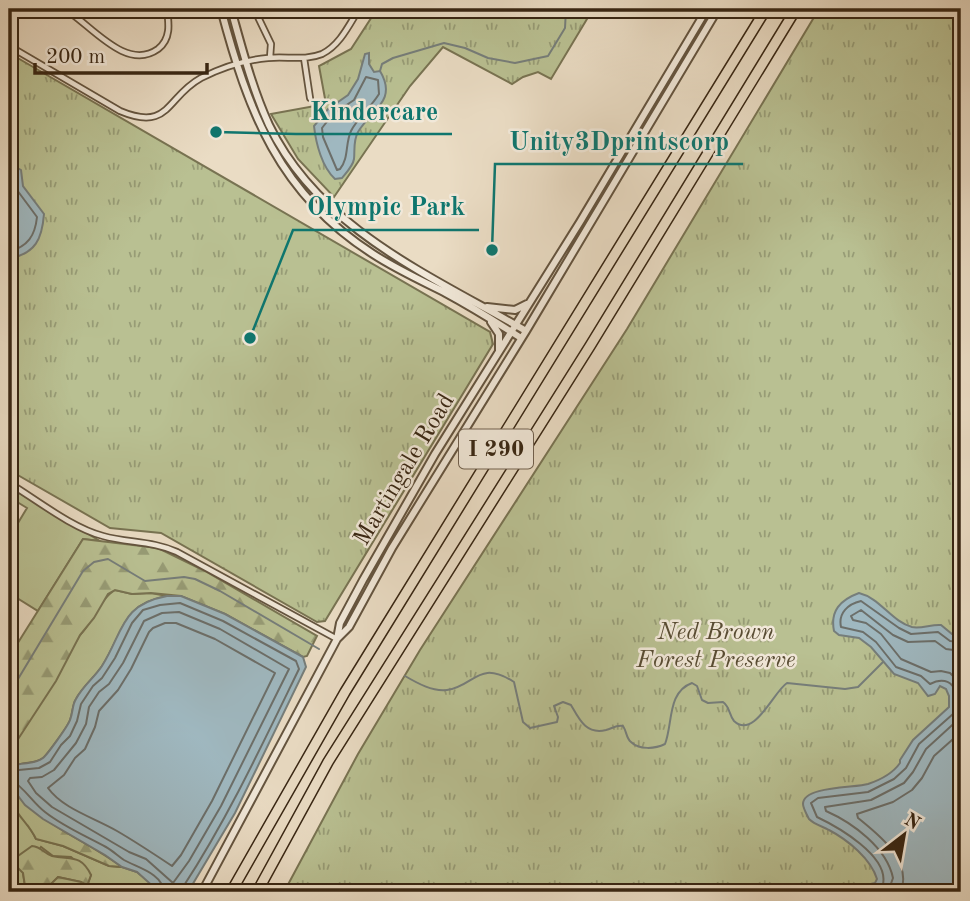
<svg xmlns="http://www.w3.org/2000/svg" width="970" height="901" viewBox="0 0 970 901" font-family="'Old Standard TT',serif">
<style>
.green{fill:#b9c092;stroke:#787352;stroke-width:2}
.forest{fill:url(#forest-firs);stroke:#787352;stroke-width:2}
.wetland{fill:url(#wetland-marsh);stroke:#787352;stroke-width:2}
.park{fill:url(#park-tufts);stroke:#787352;stroke-width:2}
.water{fill:#9fb8c0;stroke:#767e7b;stroke-width:2}
.lines{fill:none;stroke-linecap:round;stroke-linejoin:round}
.shore{stroke:#6c6f6a;stroke-width:2}
.stream{stroke:#767e7b;stroke-width:2}
.minor-casing{stroke:#64543f;stroke-width:8}
.tertiary-casing{stroke:#64543f;stroke-width:10}
.motorway-casing{stroke:#382613;stroke-width:12}
.minor{stroke:#f1e8d9;stroke-width:4.5}
.tertiary{stroke:#f1e8d9;stroke-width:6}
.motorway{stroke:#eadcc4;stroke-width:9}
.labels{text-anchor:middle;dominant-baseline:central;stroke-width:5;stroke-linejoin:round;paint-order:stroke}
.shield{fill:#f1e8d9;stroke:#70604e;stroke-width:2}
.shield-label{font-size:23px;font-weight:bold;fill:#382613}
.street-label{font-size:24px;fill:#382613;stroke:#f1e8d9}
.park-label{font-size:24px;font-style:italic;fill:#584c33;stroke:#f1e8d9}
.leader{fill:none;stroke:#0f766e;stroke-width:2.5}
.callout-dot{fill:#0f766e;stroke:#f1e8d9;stroke-width:2.5}
.callout-label{font-size:26px;text-anchor:middle;font-weight:bold;fill:#0f766e;stroke:#f1e8d9;stroke-width:5;stroke-linejoin:round;paint-order:stroke}
</style>
<defs>
<pattern id="forest-firs" width="22" height="20" patternUnits="userSpaceOnUse" patternTransform="scale(1.75)"><rect width="22" height="20" fill="#b9c092"/><path d="M5 1l3.5 6h-7zM16 11l3.5 6h-7z" fill="#979c76"/></pattern>
<pattern id="wetland-marsh" width="20" height="14" patternUnits="userSpaceOnUse" patternTransform="scale(1.75)"><rect width="20" height="14" fill="#b9c092"/><path d="M1 5h8M5 5V1M11 12h8M15 12V8" fill="none" stroke="#979c76"/></pattern>
<pattern id="park-tufts" width="24" height="20" patternUnits="userSpaceOnUse" patternTransform="scale(1.75)"><rect width="24" height="20" fill="#b9c092"/><path d="M3 7l-1-3M5 7V3M7 7l1-3M15 17l-1-3M17 17v-4M19 17l1-3" fill="none" stroke="#979c76"/></pattern>
</defs>
<rect width="100%" height="100%" fill="#eadcc4"/>
<filter id="stains"><feTurbulence type="fractalNoise" baseFrequency=".00286" numOctaves="4"/><feColorMatrix values="0 0 0 0 .2 0 0 0 0 .09 0 0 0 0 .02 0 0 0 .5 -.17"/></filter>
<radialGradient id="worn" r=".72"><stop offset=".6" stop-color="#630" stop-opacity="0"/><stop offset="1" stop-color="#630" stop-opacity=".3"/></radialGradient>
<!-- green -->
<path class="green" d="M9 487 100 541 83 539 38 611 9 593V538L27 508 9 497Z
M115 590 132 594 151 593 167 596C121 604 124 632 102 666 94 678 83 686 76 699 72 705 73 713 70 720 68 726 47 755 43 758 33 766 21 759 9 770V753L80 635C93 622 100 599 115 590Z
M9 784 11 787C10 810 28 820 36 839L63 846 109 866 122 867 137 872 162 892 146 890 127 892 98 887V891L87 886 91 875 71 857 53 856 41 847 23 873 25 886 21 892H9V839L13 829 12 819 9 811Z"/>
<!-- forest -->
<path class="forest" d="M83 539 158 548 205 571 317 636 307 656 303 657 225 614 181 596 151 593 132 594 115 590 108 594 94 618 80 635 56 681 9 753V657Z
M11 787C44 828 82 837 122 867L109 866 63 846 36 839C26 818 10 814 11 787Z
M32 846C42 847 43 853 52 856 71 860 81 854 91 875L87 886 81 882 58 877 43 892H21L25 886 23 873 11 861Z"/>
<!-- wetland -->
<path class="wetland" d="M58 877 81 882 100 892H43Z"/>
<!-- park -->
<path class="park" d="M377 9H593L551 79 538 72 523 77 512 84 443 47 410 86 334 197 298 159 271 114 326 104 319 66 351 49Z
M819 9H961V892H284L358 754 420 650 627 329Z
M9 53 490 332 493 344 325 621 317 622 161 533 110 528 9 470Z"/>
<!-- water -->
<path class="water" d="M369 53V64L374 72 380 71C398 101 371 110 358 132 353 141 355 150 354 159 353 166 346 173 342 178L335 179C322 167 316 144 314 126L328 109 348 95 358 79 365 54Z
M9 166H14L21 170 23 186 44 214C42 239 36 253 9 259Z
M859 593C880 598 892 622 912 627 921 629 932 624 941 625L952 634 961 636V892H818L822 889H849L875 883 877 879C871 859 848 840 829 830 822 826 815 825 809 819 807 815 803 808 803 804 803 786 855 788 868 784 880 780 893 773 900 763V760L913 740 949 707V696L946 689 940 686 935 694 928 696 918 683 894 674 871 647 859 638 839 635 834 631C830 611 840 600 859 593Z
M167 596H181L225 614 303 657 306 667 235 813 188 892H162L157 890 137 872 122 867 105 855 43 819 25 805 9 784V770C19 759 32 767 43 758 47 755 68 726 70 720 73 713 72 705 76 699 83 686 94 678 102 666 124 631 120 605 167 596Z"/>
<g class="lines">
<!-- shore -->
<path class="shore" d="M366 77 378 80 379 94C371 107 357 119 351 131 345 144 349 158 340 169L337 170 323 137 322 128 333 114 354 100Z
M9 173 14 175 17 190 37 217C35 236 28 246 9 252
M179 612 220 629 289 669 221 806 189 861 173 883 146 859 129 852 52 807 36 793 28 781 30 778 42 777 54 770 76 743 86 724 89 707 99 692 109 684 123 663 144 621 162 613Z
M165 623H176L215 639 275 673 212 801 181 855 172 866C154 854 136 842 117 831 95 818 63 809 48 788L64 775 75 758 85 749 95 727 99 711 118 690 131 669 149 632 153 628Z
M961 651 946 649 935 641 908 642 893 635 861 610 851 616 853 620 866 623 881 634 901 659 931 672 941 671 950 673 961 684
M9 774 11 775 19 770 39 768 50 762 61 745 70 736 77 721 81 704 93 686 102 678 115 658 132 623 143 610 160 605 180 603 223 621 296 661 299 669C263 743 228 818 183 887L182 892
M9 780 10 779C24 787 33 803 45 812 64 827 86 836 106 847 113 851 118 856 124 860 138 868 162 873 164 892
M864 892 878 890 883 884C889 856 838 827 817 817L811 803 818 798 868 792 894 779 906 768 919 744 953 714C963 696 953 672 930 684L921 676 896 667 876 642 863 632 841 627C838 613 848 604 861 601L899 628 911 634 938 632 950 641 961 642
M888 892 893 878C887 848 853 823 826 811L825 807 871 800 904 783 913 772 926 749 961 717
M901 892C912 860 880 836 858 818L857 814 893 802 912 790 922 778 934 756 961 732"/>
<!-- stream -->
<path class="stream" d="M380 71 382 64 393 58 444 43 465 48 488 58 515 63 548 56 565 28 566 9
M405 676C417 683 433 692 447 690 475 686 478 659 514 682L523 722 530 728 557 722 558 717 554 706 563 702 571 705C579 719 586 735 606 730 613 728 616 725 623 726 627 732 626 738 631 742 639 750 655 749 665 744 673 724 667 692 692 683L697 686 702 700 708 703 723 702C730 707 729 715 734 721 754 740 774 691 787 683L845 689 858 687 883 662
M9 694 83 571 94 562 108 559 145 581 184 577 195 579 220 591 319 649"/>
<!-- minor casing -->
<g class="minor-casing">
<path id="minor" d="M65 9C91 25 126 72 158 49 171 39 169 24 167 9
M259 9 258 17 271 44 270 58
M9 28 20 9
M9 46 120 111C170 132 166 97 201 78 221 68 246 60 268 58 286 56 305 61 322 54 340 45 349 25 359 9
M304 58 310 98
M9 483C37 500 72 528 103 536 128 543 153 541 177 552L337 639"/>
</g>
<!-- tertiary casing -->
<g class="tertiary-casing">
<path id="tertiary" d="M221 9C248 111 279 194 373 254 396 269 420 280 444 292 470 306 496 322 521 338
M231 9C242 48 252 88 269 125 319 229 431 276 526 331
M487 307 515 310 527 304
M491 322 499 334V351
M337 639 340 623 363 580 435 454 580 222 707 9
M202 892 337 639 349 627 392 548 526 331 718 9"/>
</g>
<!-- motorway casing -->
<g class="motorway-casing">
<path id="motorway" d="M231 892 345 692 766 9
M257 892 328 762 590 346 796 9"/>
</g>
<!-- minor -->
<use href="#minor" class="minor"/>
<!-- tertiary -->
<use href="#tertiary" class="tertiary"/>
<!-- motorway -->
<use href="#motorway" class="motorway"/>
</g>
<g class="labels">
<!-- shield labels -->
<rect class="shield" x="459" y="429.5" width="74" height="39" rx="5"/>
<g class="shield-label">
<text x="496" y="449">I 290</text>
</g>
<!-- street labels -->
<g class="street-label">
<text transform="translate(405 470) rotate(-59)">Martingale Road</text>
</g>
<!-- park labels -->
<g class="park-label">
<text x="716" y="633">Ned Brown<tspan x="716" dy="28">Forest Preserve</tspan></text>
</g>
</g>
<!-- callouts -->
<path class="leader" d="M216 132L296 134H452M492 250L495 164H743M250 338L293 230H479"/>
<g class="callout-dot">
<circle cx="216" cy="132" r="7"/>
<circle cx="492" cy="250" r="7"/>
<circle cx="250" cy="338" r="7"/>
</g>
<g class="callout-label">
<text x="374" y="120">Kindercare</text>
<text x="619" y="150">Unity3Dprintscorp</text>
<text x="386" y="215">Olympic Park</text>
</g>
<!-- margin -->
<rect width="970" height="901" fill="none" stroke="#eadcc4" stroke-width="35"/>
<rect x="10" y="10" width="949" height="880" fill="none" stroke="#382613" stroke-width="3.5"/>
<rect x="18" y="18" width="935" height="866" fill="none" stroke="#382613" stroke-width="2"/>
<!-- north arrow -->
<g transform="translate(904 835) rotate(31)" stroke="#f1e8d9" stroke-width="5" paint-order="stroke">
<path d="M0-5L12 26L0 18L-12 26Z" fill="#382613"/>
<text y="-10" font-size="19" font-weight="bold" text-anchor="middle" fill="#382613">N</text>
</g>
<!-- scale -->
<path d="M35 63v10h172v-10" fill="none" stroke="#382613" stroke-width="3.5"/>
<text x="46" y="63" font-size="21" fill="#382613" stroke="#f1e8d9" stroke-width="5" paint-order="stroke">200 m</text>
<rect width="100%" height="100%" filter="url(#stains)"/>
<rect width="100%" height="100%" fill="url(#worn)"/>
</svg>
